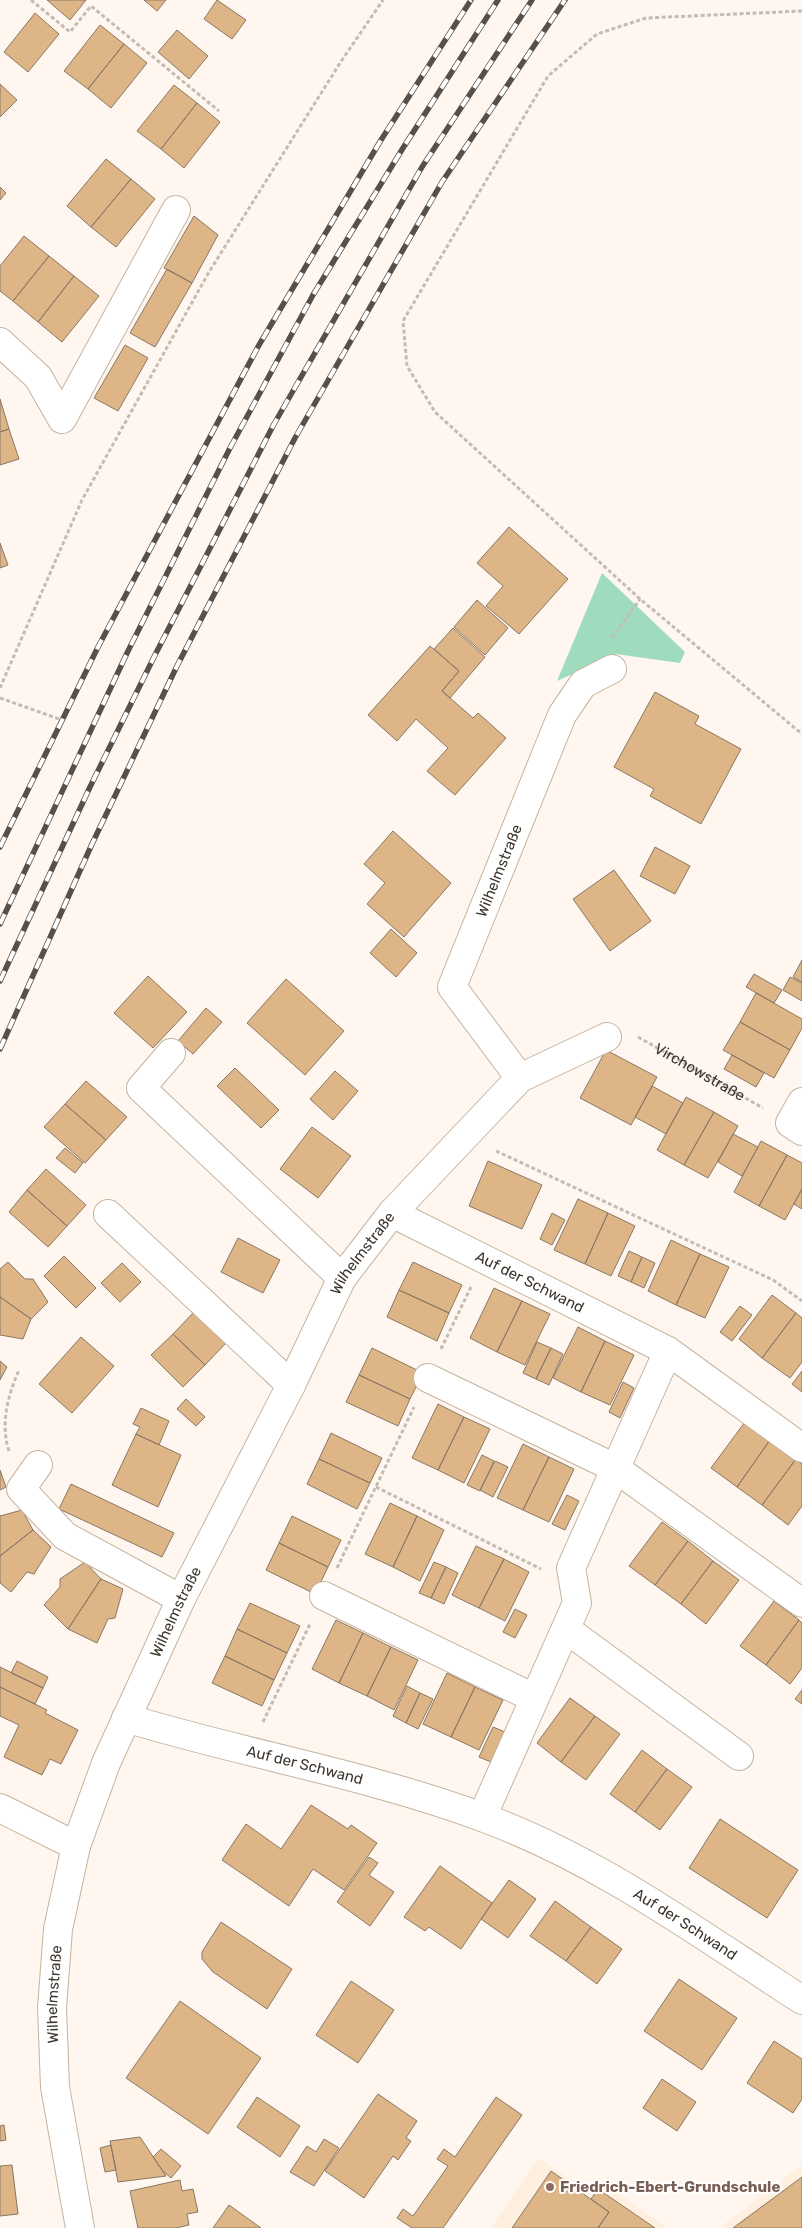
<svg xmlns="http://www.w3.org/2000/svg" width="802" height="2228" viewBox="0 0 802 2228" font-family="Rubik,sans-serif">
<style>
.built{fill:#feefdf}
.green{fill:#9edcbd}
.building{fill:#deb586;stroke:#887865}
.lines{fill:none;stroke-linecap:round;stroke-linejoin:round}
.minor-casing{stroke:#c5b39f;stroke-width:30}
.path{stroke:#c4bcb4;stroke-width:3;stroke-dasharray:4 2.5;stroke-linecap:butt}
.minor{stroke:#fff;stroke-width:28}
.rail-casing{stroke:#585048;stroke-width:5.5}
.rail{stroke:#fff;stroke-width:4;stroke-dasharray:11;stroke-linecap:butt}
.education-dot{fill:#8d6e63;stroke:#fff;stroke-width:2}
.labels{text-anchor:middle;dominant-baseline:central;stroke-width:4;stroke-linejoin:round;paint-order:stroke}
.street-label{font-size:15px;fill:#3e362e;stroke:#fff}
.education-label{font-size:15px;font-weight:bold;fill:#785e54;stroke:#fff;text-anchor:start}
</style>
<rect width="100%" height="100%" fill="#fff7ef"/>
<!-- built -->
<path class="built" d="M538 2158 591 2193 601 2181 667 2228H491Z
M802 2165V2228H719Z"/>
<!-- green -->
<path class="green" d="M602 573 685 652 680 663 616 654 557 681Z"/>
<!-- building -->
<path class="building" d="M47 0H86L70 20Z
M144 0H166L157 11Z
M217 0 246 20 232 39 204 19Z
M35 13 59 34 28 72 4 52Z
M100 25 124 44 88 89 64 71Z
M177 30 208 56 189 79 158 52Z
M124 44 147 63 111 108 88 89Z
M0 84 17 100 0 117Z
M174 85 197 103 161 149 137 131Z
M197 103 220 122 184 168 161 149Z
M106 159 131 179 91 227 67 206Z
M131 179 155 199 116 247 91 227Z
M0 187 6 193 0 200Z
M194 216 218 235 192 283 164 268Z
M24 236 49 256 13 301 0 291V266Z
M49 256 74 276 38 322 13 301Z
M167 269 192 283 155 347 130 333Z
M74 276 99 296 62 342 38 322Z
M125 345 148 358 118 411 94 398Z
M0 399 9 429 0 432Z
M9 429 19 459 0 465V432Z
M509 527 568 579 519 634 486 606 503 586 477 563Z
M0 543 8 565 0 568Z
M477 600 508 628 485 655 454 627Z
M453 628 485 657 450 698 442 691 459 671 434 649Z
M430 646 459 671 442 691 473 718 478 713 506 738 455 795 427 771 448 748 416 719 397 741 368 715Z
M655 692 699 716 695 724 741 749 701 824 650 796 654 789 614 767Z
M393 831 451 883 404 937 367 904 385 883 364 864Z
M655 847 690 866 675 894 640 876Z
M614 870 651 921 610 951 573 899Z
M391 929 417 953 396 977 370 953Z
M802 960V982L793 977Z
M754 974 782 990 774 1003 746 987Z
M148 976 187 1012 153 1048 114 1013Z
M790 977 802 983V1001L783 990Z
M286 979 344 1031 305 1075 247 1023Z
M756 993 802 1019V1028L790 1050 740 1022Z
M206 1008 222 1022 193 1054 178 1041Z
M740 1022 790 1050 774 1078 723 1050Z
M606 1050 657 1077 631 1125 580 1098Z
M732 1055 764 1073 756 1087 724 1069Z
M235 1068 279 1110 261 1128 217 1086Z
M335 1071 358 1091 333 1120 310 1099Z
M86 1081 127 1117 106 1140 65 1104Z
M652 1086 683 1103 666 1134 635 1117Z
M686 1097 714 1112 684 1165 657 1150Z
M65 1104 106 1140 85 1163 44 1127Z
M714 1112 738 1126 708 1178 684 1165Z
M312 1127 351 1156 318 1198 280 1169Z
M733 1134 758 1147 742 1176 718 1162Z
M761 1141 787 1155 759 1206 734 1192Z
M65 1148 83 1163 75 1173 56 1158Z
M787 1155 802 1163V1189L785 1220 759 1206Z
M488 1161 542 1185 522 1229 469 1206Z
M46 1169 86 1205 67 1226 27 1190Z
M802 1189V1209L794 1204Z
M27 1190 67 1226 48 1247 9 1212Z
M578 1199 608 1213 585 1264 554 1250Z
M552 1213 565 1220 552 1245 540 1239Z
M608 1213 635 1226 611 1276 585 1264Z
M238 1238 280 1260 263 1293 221 1272Z
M671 1240 700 1254 676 1305 648 1291Z
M629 1251 642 1257 631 1282 618 1276Z
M700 1254 729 1267 705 1318 676 1305Z
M64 1256 96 1288 76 1308 44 1276Z
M642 1257 655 1263 644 1288 631 1282Z
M8 1262 25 1279H33L48 1302 31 1319 0 1297V1269Z
M413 1262 462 1285 449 1313 399 1290Z
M122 1263 141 1282 120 1302 101 1283Z
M494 1288 522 1301 497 1352 470 1338Z
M399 1290 449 1313 437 1341 387 1317Z
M772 1295 796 1313 762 1358 739 1339Z
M0 1297 31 1319 23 1339 0 1335Z
M522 1301 550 1314 525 1365 497 1352Z
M740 1306 752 1315 732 1341 720 1332Z
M194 1312 226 1343 205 1365 173 1334Z
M796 1313 802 1318V1362L790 1378 762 1358Z
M578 1327 605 1341 581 1392 553 1378Z
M173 1334 205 1365 183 1387 151 1355Z
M81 1337 114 1366 72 1413 39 1384Z
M605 1341 634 1355 610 1405 581 1392Z
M537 1342 551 1348 536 1379 523 1373Z
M372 1348 423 1373 410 1399 359 1375Z
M551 1348 563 1354 549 1385 536 1379Z
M0 1361 7 1367 0 1380Z
M802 1371V1392L792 1384Z
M359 1375 410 1399 398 1426 346 1402Z
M623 1382 634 1388 620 1418 609 1412Z
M186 1399 205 1417 196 1426 177 1409Z
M438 1404 464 1417 438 1470 412 1458Z
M141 1408 169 1421 159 1445 136 1434 140 1427 133 1424Z
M464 1417 490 1429 464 1483 438 1470Z
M745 1422 770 1440 737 1487 711 1468Z
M331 1433 382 1458 370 1483 319 1459Z
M136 1434 181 1455 158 1507 112 1485Z
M770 1440 796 1459 762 1505 737 1487Z
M523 1444 549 1457 523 1510 497 1498Z
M482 1455 494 1461 480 1491 467 1485Z
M549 1457 574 1469 549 1522 523 1510Z
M319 1459 370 1483 357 1509 307 1484Z
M796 1459 802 1464V1506L788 1525 762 1505Z
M495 1461 508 1467 493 1497 480 1490Z
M0 1470 6 1487 0 1490Z
M71 1484 174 1533 162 1557 59 1509Z
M567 1495 579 1501 565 1530 552 1524Z
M390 1503 417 1516 393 1567 365 1554Z
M22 1510 33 1530 0 1556V1516Z
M292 1516 341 1540 328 1567 279 1543Z
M417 1516 444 1530 420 1581 393 1567Z
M662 1522 688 1541 655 1585 629 1566Z
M33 1530 51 1547 34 1574 27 1572 11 1592 0 1583V1556Z
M688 1541 713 1561 681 1604 655 1585Z
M279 1543 328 1567 315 1594 266 1570Z
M476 1546 504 1559 479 1608 452 1595Z
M504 1559 529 1572 505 1621 479 1608Z
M713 1561 739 1580 706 1624 681 1604Z
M85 1562 101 1579 68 1629 44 1605 60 1587V1579Z
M434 1562 446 1567 431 1598 419 1593Z
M446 1567 458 1573 444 1604 431 1598Z
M101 1579 123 1589 115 1618 108 1619 97 1643 68 1629Z
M774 1601 799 1620 766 1665 740 1646Z
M250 1603 300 1626 287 1653 237 1629Z
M515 1609 527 1615 515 1638 503 1632Z
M336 1620 363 1633 339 1683 312 1669Z
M799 1620 802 1623V1668L790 1684 766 1665Z
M237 1629 287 1653 274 1680 225 1656Z
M363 1633 391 1647 367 1696 339 1683Z
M391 1647 418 1660 394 1710 367 1696Z
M225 1656 274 1680 262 1706 212 1683Z
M17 1661 48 1677 43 1688 11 1673Z
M0 1667 43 1688 35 1704 0 1687Z
M447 1673 475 1687 451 1737 423 1724Z
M407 1686 420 1693 406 1723 393 1716Z
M0 1687 47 1710 45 1713 78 1730 61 1764 50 1759 42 1775 4 1757 19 1725 0 1716Z
M475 1687 503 1700 479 1750 451 1737Z
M802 1690V1704L795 1699Z
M420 1693 433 1699 418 1729 406 1723Z
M570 1698 595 1716 561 1762 537 1743Z
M595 1716 620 1734 586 1780 561 1762Z
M493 1727 505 1732 491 1762 479 1757Z
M642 1750 667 1769 635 1812 610 1794Z
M667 1769 692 1787 660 1830 635 1812Z
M311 1805 348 1829 351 1825 377 1843 344 1890 313 1869 289 1906 222 1860 246 1824 281 1849Z
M720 1819 798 1870 767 1918 689 1868Z
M369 1857 378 1863 369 1875 394 1892 370 1926 337 1902Z
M440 1866 492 1903 461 1949 429 1927 425 1931 404 1917Z
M509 1880 536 1899 508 1938 481 1919Z
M555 1901 591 1927 566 1961 530 1936Z
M221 1922 292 1969 267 2009 213 1972 202 1959V1952Z
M591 1927 622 1949 597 1984 566 1961Z
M679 1979 737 2018 702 2070 644 2031Z
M351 1981 394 2010 358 2063 316 2035Z
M180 2001 261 2058 208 2134 126 2078Z
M774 2041 802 2059V2099L793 2113 747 2083Z
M662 2079 696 2102 677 2131 643 2108Z
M378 2094 417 2121 406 2138 411 2141 398 2160 393 2156 364 2198 325 2171Z
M257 2097 300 2126 280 2157 237 2127Z
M496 2097 522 2115 443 2228H412L397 2218 403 2209 413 2216 448 2166 437 2159 444 2149 455 2157Z
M4 2125 6 2140 0 2141V2126Z
M140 2137 166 2176 118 2182 110 2141Z
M324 2139 339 2148 314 2186 290 2172 307 2146 316 2152Z
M111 2145 116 2170 105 2172 100 2148Z
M161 2149 181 2166 171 2178 163 2171 153 2157Z
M12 2165 18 2214 0 2216V2166Z
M551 2171 609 2212 598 2228H512Z
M802 2177V2228H733Z
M180 2180 182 2191 193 2189 198 2212 187 2214 189 2225 176 2228H138L130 2191Z
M598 2189 655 2228H598L609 2212 591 2199Z
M229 2205 261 2228H213Z"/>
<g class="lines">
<!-- minor casing -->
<g class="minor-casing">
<g id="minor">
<path d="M0 342 38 377 62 419 176 210"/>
<path d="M171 1053 141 1088 342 1278"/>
<path id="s2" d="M520 1078 452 987 562 715 583 684 612 669"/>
<path d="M802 1102 790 1123 802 1131"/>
<path id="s3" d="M392 1213 668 1351 802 1448"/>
<path d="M108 1214 291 1385"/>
<path d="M428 1378 615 1468 802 1603"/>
<path d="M38 1465 21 1489 65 1536 181 1599"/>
<path d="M324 1596 534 1698"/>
<path d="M566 1629 739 1756"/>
<path id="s4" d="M126 1718C244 1754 366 1774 482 1817 599 1860 698 1933 802 2000"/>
<path d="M0 1808 76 1846"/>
<path d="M482 1817 577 1603 571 1568 668 1351"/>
<path id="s5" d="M80 2228 55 2087 52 2008 58 1929 76 1846 106 1763 181 1599 291 1385 342 1278 392 1213 520 1078 607 1037"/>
</g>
</g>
<!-- path -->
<g class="path">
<path d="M31 0 70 32 91 6 219 111"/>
<path d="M802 11 646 18 597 34 548 76 403 321 407 366 435 412 640 599 802 734"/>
<path d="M612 638 640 599"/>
<path d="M0 688 82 500 209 272 340 63 383 0"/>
<path d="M0 698 62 720"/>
<path id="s1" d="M638 1037 763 1108"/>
<path d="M496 1151 773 1280 802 1301"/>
<path d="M441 1349 471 1287"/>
<path d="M9 1451C0 1424 8 1395 19 1370"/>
<path d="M376 1487 541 1569"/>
<path d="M337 1568 414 1407"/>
<path d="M263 1722 310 1624"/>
</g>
<!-- minor -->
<use href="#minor" class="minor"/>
<!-- rail casing -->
<g class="rail-casing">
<path id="rail" d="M0 847 98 647 259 345 381 140 471 0
M0 924 128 651 230 448 313 295 403 148 498 0
M0 981 90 787 155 655 274 424 422 167 532 0
M0 1049 92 844 177 666 295 438 442 182 565 0"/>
</g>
<!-- rail -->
<use href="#rail" class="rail"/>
</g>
<!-- markers -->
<circle class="education-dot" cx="550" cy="2187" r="5"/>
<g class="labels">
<!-- street labels -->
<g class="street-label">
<text stroke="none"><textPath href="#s2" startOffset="239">Wilhelmstraße</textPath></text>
<text stroke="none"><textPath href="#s1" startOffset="71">Virchowstraße</textPath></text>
<text stroke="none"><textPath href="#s5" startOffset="1046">Wilhelmstraße</textPath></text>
<text stroke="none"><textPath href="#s3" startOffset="154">Auf der Schwand</textPath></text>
<text stroke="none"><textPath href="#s5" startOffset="641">Wilhelmstraße</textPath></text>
<text stroke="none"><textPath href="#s4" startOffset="185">Auf der Schwand</textPath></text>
<text stroke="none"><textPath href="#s4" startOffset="600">Auf der Schwand</textPath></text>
<text stroke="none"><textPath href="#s5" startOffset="236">Wilhelmstraße</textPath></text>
</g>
<!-- education labels -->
<g class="education-label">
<text x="560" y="2187">Friedrich-Ebert-Grundschule</text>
</g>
</g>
</svg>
